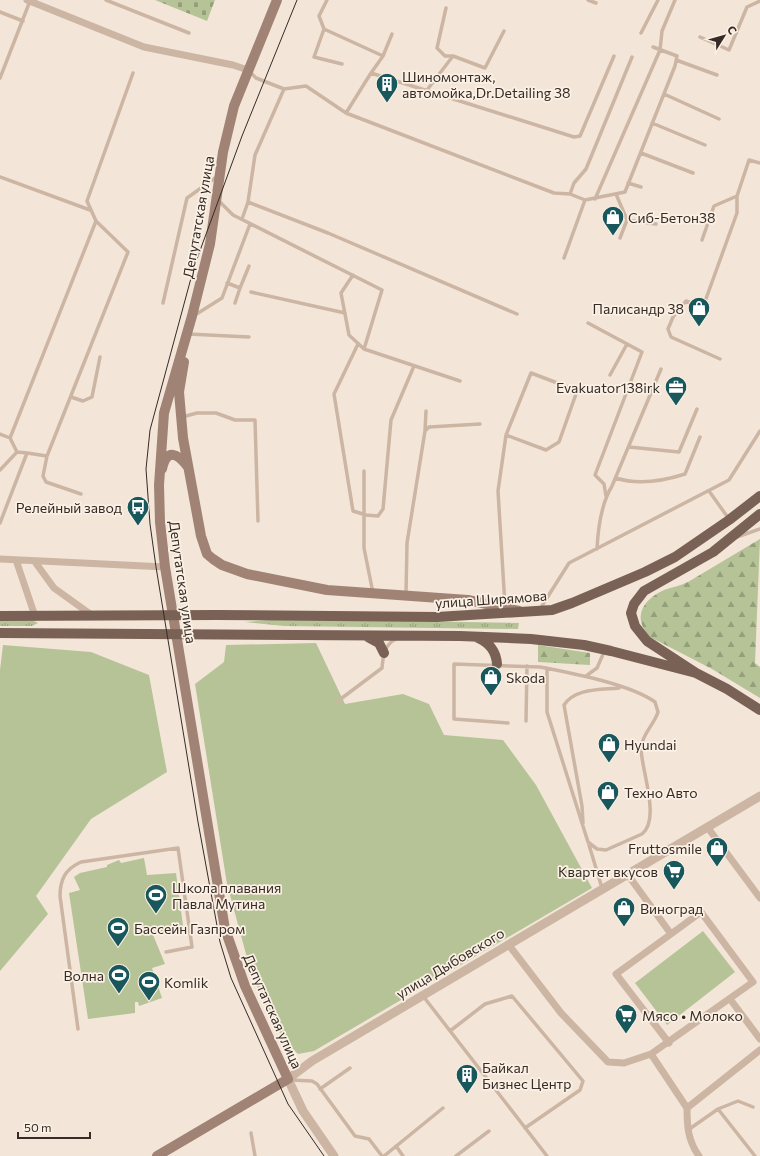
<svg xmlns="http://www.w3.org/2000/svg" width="760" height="1156" viewBox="0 0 760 1156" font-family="Commissioner,sans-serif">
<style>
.grass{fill:url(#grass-tufts)}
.forest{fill:url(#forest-firs)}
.cemetery{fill:url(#cemetery-stones)}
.park{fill:#b5c397}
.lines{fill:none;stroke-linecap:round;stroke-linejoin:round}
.service{stroke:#ccb5a3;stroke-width:3.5}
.minor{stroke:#ccb5a3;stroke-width:7}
.tertiary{stroke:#ccb5a3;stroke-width:9}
.secondary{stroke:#a08374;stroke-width:10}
.primary{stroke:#7a6155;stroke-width:10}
.tram{stroke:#362b26;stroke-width:1}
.labels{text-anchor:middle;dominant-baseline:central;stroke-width:3.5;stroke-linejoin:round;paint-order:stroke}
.poi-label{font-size:14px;fill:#362b26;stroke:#fbf0e4;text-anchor:start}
.street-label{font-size:14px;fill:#362b26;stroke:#fbf0e4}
</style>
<defs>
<pattern id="grass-tufts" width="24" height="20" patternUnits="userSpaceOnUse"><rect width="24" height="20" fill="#b5c397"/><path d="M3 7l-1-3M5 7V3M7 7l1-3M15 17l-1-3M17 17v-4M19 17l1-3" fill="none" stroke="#949f7b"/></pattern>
<pattern id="forest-firs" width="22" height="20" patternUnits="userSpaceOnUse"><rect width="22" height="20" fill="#b5c397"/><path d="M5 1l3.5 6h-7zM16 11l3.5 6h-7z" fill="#949f7b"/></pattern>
<pattern id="cemetery-stones" width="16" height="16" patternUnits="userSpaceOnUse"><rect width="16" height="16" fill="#b5c397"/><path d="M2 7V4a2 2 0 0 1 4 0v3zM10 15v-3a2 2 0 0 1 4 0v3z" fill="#949f7b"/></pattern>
</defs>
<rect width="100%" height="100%" fill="#f3e6d8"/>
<!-- grass -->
<path class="grass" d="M0 619 32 620 38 623 32 626H0Z
M283 619 519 623 518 629 284 626 245 622Z"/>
<!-- forest -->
<path class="forest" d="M760 539 755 663 760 667V698L712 669 650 637C632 618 642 600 664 590 672 587 680 586 688 582Z
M538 645 590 653V665L538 662Z"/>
<!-- cemetery -->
<path class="cemetery" d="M155 0H215L207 21Z"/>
<!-- park -->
<path class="park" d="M316 643 345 704 403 694 429 704 444 735 503 740 536 785 592 888 314 1051 298 1054 283 1039 259 992 246 954 227 884 195 684 224 662 226 645Z
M3 645 91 652 149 675 167 772 91 819 36 896 48 914 0 971V670Z
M144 858 147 875 176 873 184 933 151 930 165 964 152 968 162 998 139 1006 138 1002H135V1013L88 1019 69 893 80 890 74 877 80 873 107 867V865L119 860 121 863Z
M703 931 735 972 667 1025 635 983Z"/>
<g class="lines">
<!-- service -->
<path class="service" d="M106 0 189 33
M327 0 319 16 324 29 383 56
M588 0 596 3
M446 8 437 48 445 56H453L485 68 504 31
M0 12 23 21
M324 29 314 57 342 64
M641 33 658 0
M700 37 729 50 747 7 760 1
M676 60 717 75
M250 72 256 78 284 89 306 86 346 113 554 193 570 194 585 200
M371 73 383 56 392 34
M0 78 30 1
M427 90 453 56
M664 94 719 119
M346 113 371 73 574 137 580 136 614 56
M652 123 705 145
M641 153 693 173
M0 177 90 210
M628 183 641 187
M570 194 574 183 586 169 632 57
M616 194 627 220 656 224
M595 199 660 50 662 31 675 0
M219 201 233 215 382 290 364 349 460 381
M248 202 328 233 517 314
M242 219 248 202 255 155 284 89
M620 238 627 220
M702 240 714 206 737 196
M564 258 585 200 625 192 675 66 677 56 653 47
M353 275 341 293 349 335 364 349
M227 283 240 288 249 266
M251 292 345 313
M163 303 187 198 218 176
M235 303 240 288
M195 315 222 298 250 224
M588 323 642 352 595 475 604 484 606 496
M188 334 249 337
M358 344 334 394 353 511 366 515 378 516 383 509 391 420 414 366
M720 359 671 337 668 329 673 317 686 301 703 307 737 213V196L749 160 760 163
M610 375 627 344
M71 397 83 401 92 397 100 357
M182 417 197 413H216L235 420H255L258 521
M425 431 426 411
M0 434 10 438
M629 447 679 452 697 409
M27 453 17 452 10 438 96 221
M47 456 43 476 46 482 81 494
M0 470 17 452
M364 471V548L373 593
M616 478C637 485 663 481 685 474L700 437
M709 491 729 519
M0 523 27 453 47 456 128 252 96 221 87 201 133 73
M737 537 760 529
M597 549C598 528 601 504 612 486L661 369
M406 594 407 543 425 431 429 427 480 424
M505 606 498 491 506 435 546 450 559 442 576 394 568 387 531 373 506 435
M540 609 569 563 729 480 760 431
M586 676 597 668 604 652
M338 701 382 668C383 656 385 644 396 639
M526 721 527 666
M508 723 454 719V664L540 667C571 673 630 684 655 702L658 712C654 725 642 734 641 748 641 769 661 819 642 834L606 850 597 849 588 842 547 712V668
M583 823 582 806 564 705C575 688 600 690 619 688
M589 845 602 888
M423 996 547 1156
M78 1029 60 896C60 880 65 869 81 862L178 848 192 947 166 952
M450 1031 485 1004 512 996 583 1081 580 1090 525 1128
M291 1080 312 1081 317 1084 355 1136 369 1139 382 1156
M320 1089 350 1068
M753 1107 738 1101 718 1109 755 1156
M688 1130 718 1109
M251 1133 255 1156
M396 1146 403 1156
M384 1156 443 1108
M456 1156 489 1131"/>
<!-- minor -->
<path class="minor" d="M27 0 144 47 233 65 248 70
M0 559 165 567
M16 560 35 616
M35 562 54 588 93 616
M708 828 760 898
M508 944 561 1013 608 1062 624 1063 651 1054 753 982 701 912 671 934 628 875
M730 999 760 1039
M669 1043 616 974 671 934
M651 1054 687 1108 760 1050
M687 1108C687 1126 688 1141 699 1156"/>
<!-- tertiary -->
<path class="tertiary" d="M334 1156 303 1111 288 1079 312 1061 760 796"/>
<!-- secondary -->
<path class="secondary" d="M184 362 179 392 183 438 201 536 207 554 213 559 222 565 247 574 327 590 468 600 519 611
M162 469C167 447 178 454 188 467
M157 1156 288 1079 245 986 225 929 165 567 160 522 159 485 164 413 192 316 210 244 223 152 234 106 277 0"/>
<!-- primary -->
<path class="primary" d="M760 514 713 552 644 591 634 604 631 613 635 626 647 641 696 673 727 689 760 710
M0 616 217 615 437 617 552 610 572 603 645 572 675 557 729 520 760 496
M0 633 460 636 531 639 584 645 611 651 696 673
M368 637 379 643 384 653
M478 638C490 643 496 651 497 664"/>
<!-- tram -->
<path class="tram" d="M297 0 242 136 194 267 150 430 146 469 150 524 156 567 198 822 220 942 231 978 288 1104 324 1156"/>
</g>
<!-- icons -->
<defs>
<g id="building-pin" transform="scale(1.15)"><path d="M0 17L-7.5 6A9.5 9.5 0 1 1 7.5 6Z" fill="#18575b" stroke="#fbf0e4"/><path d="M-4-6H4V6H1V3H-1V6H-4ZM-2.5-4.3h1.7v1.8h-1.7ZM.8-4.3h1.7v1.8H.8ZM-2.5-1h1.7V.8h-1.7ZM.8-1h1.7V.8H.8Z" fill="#fff"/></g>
<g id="shop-pin" transform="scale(1.15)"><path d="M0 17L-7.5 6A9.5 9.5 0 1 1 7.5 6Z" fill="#18575b" stroke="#fbf0e4"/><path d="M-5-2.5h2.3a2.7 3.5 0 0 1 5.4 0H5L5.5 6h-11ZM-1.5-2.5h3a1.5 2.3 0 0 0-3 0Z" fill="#fff"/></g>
<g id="office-pin" transform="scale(1.15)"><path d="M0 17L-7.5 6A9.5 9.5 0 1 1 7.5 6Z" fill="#18575b" stroke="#fbf0e4"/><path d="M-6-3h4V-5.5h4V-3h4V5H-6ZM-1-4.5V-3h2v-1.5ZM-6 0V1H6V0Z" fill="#fff"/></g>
<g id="bus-pin" transform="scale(1.15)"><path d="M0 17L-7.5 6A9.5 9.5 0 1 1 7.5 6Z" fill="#18575b" stroke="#fbf0e4"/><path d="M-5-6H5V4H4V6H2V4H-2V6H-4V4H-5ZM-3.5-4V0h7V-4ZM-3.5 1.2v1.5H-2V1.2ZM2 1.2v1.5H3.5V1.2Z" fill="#fff"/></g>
<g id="supermarket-pin" transform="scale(1.15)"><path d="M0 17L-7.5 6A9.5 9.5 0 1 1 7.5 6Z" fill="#18575b" stroke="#fbf0e4"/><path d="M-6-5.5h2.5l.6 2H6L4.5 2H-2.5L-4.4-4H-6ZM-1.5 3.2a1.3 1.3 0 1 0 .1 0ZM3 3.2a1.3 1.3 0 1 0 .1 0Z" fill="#fff"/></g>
<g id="stadium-pin" transform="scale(1.15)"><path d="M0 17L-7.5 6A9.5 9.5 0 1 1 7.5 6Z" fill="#18575b" stroke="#fbf0e4"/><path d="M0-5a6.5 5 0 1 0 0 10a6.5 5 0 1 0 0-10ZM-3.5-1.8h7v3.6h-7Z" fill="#fff"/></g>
</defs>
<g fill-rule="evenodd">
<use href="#building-pin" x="387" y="84"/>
<use href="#shop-pin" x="613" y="217"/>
<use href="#shop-pin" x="699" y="308"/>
<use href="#office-pin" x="676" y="387"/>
<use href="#bus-pin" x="138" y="507"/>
<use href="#shop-pin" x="491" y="677"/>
<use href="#shop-pin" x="609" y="744"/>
<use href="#shop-pin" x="608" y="792"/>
<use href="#shop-pin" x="717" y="848"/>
<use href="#supermarket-pin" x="674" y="871"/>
<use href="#stadium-pin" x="156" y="895"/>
<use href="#shop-pin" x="624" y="908"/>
<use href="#stadium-pin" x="118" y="928"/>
<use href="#stadium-pin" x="119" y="975"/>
<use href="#stadium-pin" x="149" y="982"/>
<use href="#supermarket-pin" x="626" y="1015"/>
<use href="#building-pin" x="467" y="1075"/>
</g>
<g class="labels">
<!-- poi labels -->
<g class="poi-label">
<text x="402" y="76">Шиномонтаж,<tspan x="402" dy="16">автомойка,Dr.Detailing 38</tspan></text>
<text x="628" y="217">Сиб-Бетон38</text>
<text x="684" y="308" text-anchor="end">Палисандр 38</text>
<text x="660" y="387" text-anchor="end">Evakuator138irk</text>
<text x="122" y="507" text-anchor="end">Релейный завод</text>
<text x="506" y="677">Skoda</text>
<text x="624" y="744">Hyundai</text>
<text x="624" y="792">Техно Авто</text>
<text x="702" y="848" text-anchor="end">Fruttosmile</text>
<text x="658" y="871" text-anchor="end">Квартет вкусов</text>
<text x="172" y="887">Школа плавания<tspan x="172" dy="16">Павла Мутина</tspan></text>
<text x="640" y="908">Виноград</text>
<text x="134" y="928">Бассейн Газпром</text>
<text x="104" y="975" text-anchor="end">Волна</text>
<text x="164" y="982">Komlik</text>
<text x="642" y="1015">Мясо • Молоко</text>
<text x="482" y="1067">Байкал<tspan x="482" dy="16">Бизнес Центр</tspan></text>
</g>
<!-- street labels -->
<g class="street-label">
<text transform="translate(198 217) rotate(-80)">Депутатская улица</text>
<text transform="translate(183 582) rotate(82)">Депутатская улица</text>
<text transform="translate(491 599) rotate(-4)">улица Ширямова</text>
<text transform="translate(450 963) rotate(-31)">улица Дыбовского</text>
<text transform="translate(273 1011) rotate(66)">Депутатская улица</text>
</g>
</g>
<!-- north arrow -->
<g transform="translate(724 36) rotate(53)" stroke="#fbf0e4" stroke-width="3" paint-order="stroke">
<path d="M0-3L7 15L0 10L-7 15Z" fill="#362b26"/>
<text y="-6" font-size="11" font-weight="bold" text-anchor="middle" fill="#362b26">С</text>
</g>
<!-- scale -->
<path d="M18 1132v6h72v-6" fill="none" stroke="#362b26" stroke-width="2"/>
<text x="24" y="1132" font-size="12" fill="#362b26" stroke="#fbf0e4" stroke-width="3" paint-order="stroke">50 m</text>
</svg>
